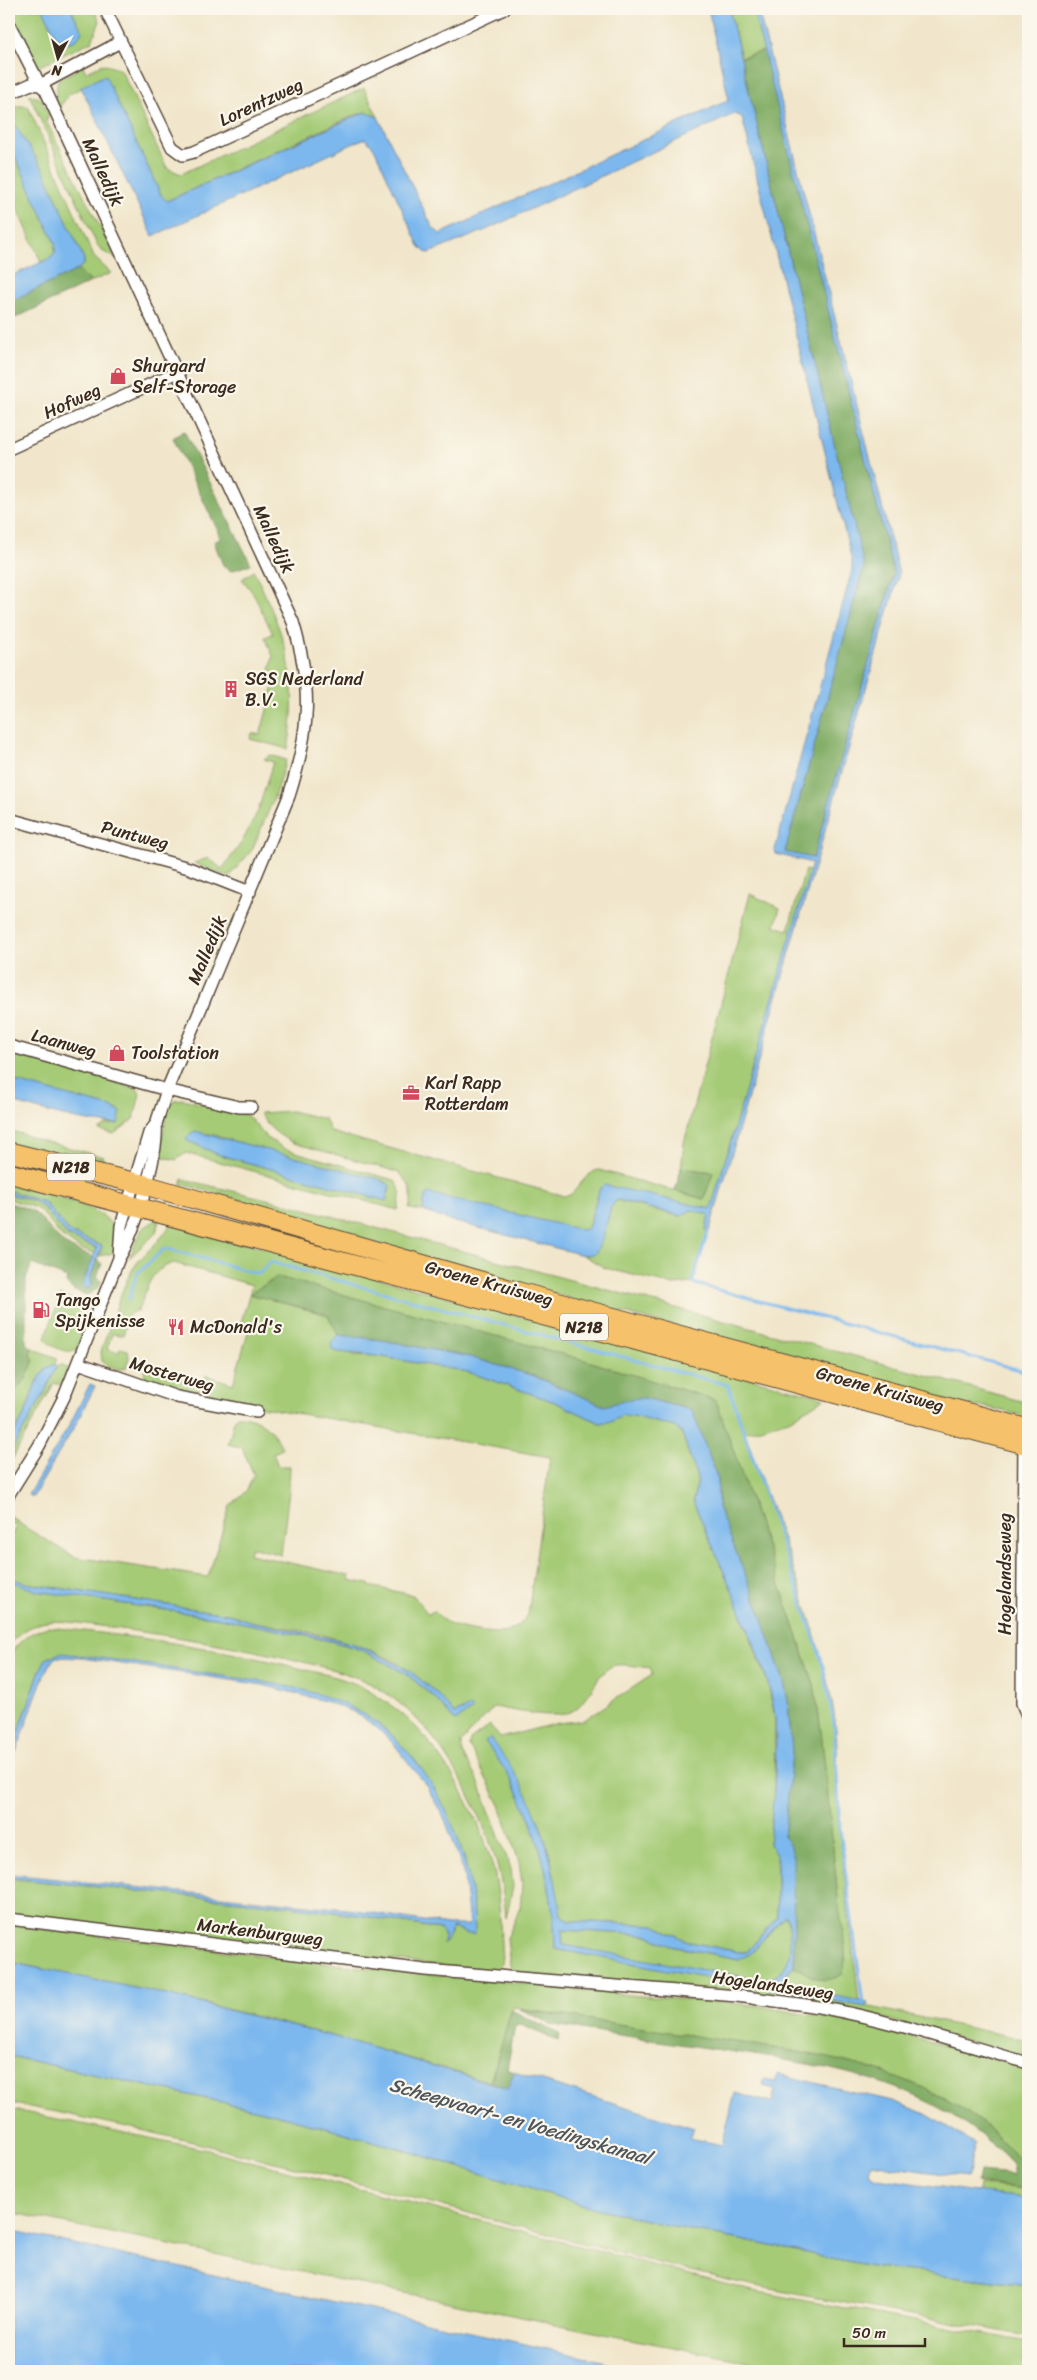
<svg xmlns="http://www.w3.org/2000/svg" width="1037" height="2380" viewBox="0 0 1037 2380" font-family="Sriracha,sans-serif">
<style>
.green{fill:#a5cb76;stroke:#707a4a;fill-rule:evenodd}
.forest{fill:#84af67;stroke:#606c42}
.water{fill:#7cb8ee;stroke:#5c7186;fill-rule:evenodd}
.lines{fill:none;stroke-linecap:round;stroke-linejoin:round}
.stream{stroke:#7cb8ee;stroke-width:3}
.street-casing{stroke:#564638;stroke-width:14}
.primary-casing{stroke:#564638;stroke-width:21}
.street{stroke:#fff;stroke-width:11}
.primary{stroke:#f5c16b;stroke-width:19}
.labels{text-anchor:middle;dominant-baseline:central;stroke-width:4.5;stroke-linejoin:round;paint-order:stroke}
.shield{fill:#fbf7ec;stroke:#75685c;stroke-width:1}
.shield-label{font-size:16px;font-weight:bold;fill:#3b2a1e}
.street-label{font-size:18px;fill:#3b2a1e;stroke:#fbf7ec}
.poi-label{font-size:18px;fill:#3b2a1e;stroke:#fbf7ec;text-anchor:start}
.water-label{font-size:19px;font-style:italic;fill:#4e555c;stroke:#fbf7ec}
</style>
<rect width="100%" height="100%" fill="#fbf7ec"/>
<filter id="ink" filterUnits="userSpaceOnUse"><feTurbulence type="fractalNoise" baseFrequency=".02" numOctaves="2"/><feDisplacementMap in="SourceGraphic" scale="10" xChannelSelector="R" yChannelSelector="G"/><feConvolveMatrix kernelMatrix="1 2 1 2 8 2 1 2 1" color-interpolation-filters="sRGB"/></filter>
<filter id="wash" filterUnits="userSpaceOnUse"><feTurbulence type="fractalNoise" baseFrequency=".0096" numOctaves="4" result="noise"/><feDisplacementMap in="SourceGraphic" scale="20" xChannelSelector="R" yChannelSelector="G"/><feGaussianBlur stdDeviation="1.12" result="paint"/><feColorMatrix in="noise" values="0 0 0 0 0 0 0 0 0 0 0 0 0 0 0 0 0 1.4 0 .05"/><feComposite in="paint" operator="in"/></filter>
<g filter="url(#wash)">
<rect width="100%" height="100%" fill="#f1e6cb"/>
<!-- green -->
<path class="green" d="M11 9H43L56 37 64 43C73 42 78 40 82 31L71 9H94L100 21 92 41 36 68 9 17V10Z
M729 9H753L764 51 741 57Z
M103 64 121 70 167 168 181 174 364 88 378 117 365 112 353 116 167 201 164 200 161 195 105 76 69 94 59 108 55 100 58 80 83 66 86 72Z
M29 94 41 99 49 114 46 121 116 258 102 251 96 243Z
M9 106H28L94 257 111 273 91 282 77 270 84 264V259L13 122 9 120Z
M9 143 55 243C56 255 51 258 41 262L9 188Z
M254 571C285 636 301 676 288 749L250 739 252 733 260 735 277 674 270 671 273 656 265 637 273 634 253 593 242 579Z
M270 755 286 760 274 798 252 850 229 877 194 863 208 858 222 869 242 842 258 811 273 762 264 759Z
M805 870 810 871 711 1209 600 1188 588 1228 582 1230 424 1200 423 1211 409 1209C414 1192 410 1183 398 1172L294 1143C281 1137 266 1127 260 1113L291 1111 325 1119 331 1132 564 1196 570 1195C579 1188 587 1171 599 1170L704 1199 713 1172 681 1168 684 1143 750 894 780 908 775 926 788 930Z
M9 1053 136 1088 140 1093 134 1119 114 1134 99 1130 106 1125 118 1124 119 1110 9 1080Z
M183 1099 247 1115 266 1137 285 1149 394 1180C403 1189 400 1199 398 1210L186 1153 176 1160 159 1156 168 1108 174 1100ZM190 1134H210L390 1188 386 1201 217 1154 186 1140Z
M9 1130 43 1141 104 1157 100 1167 9 1145Z
M182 1179 283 1203 959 1384 1028 1403V1417L986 1407 969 1406 431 1261 260 1205 181 1184Z
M9 1183C33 1191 97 1203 110 1223 116 1233 115 1242 114 1253L99 1256 102 1246 69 1232 44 1202 9 1191Z
M9 1194 34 1201 42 1206 68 1236 97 1248 95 1254 80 1249 61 1236 43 1214 36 1208 9 1199Z
M617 1200 675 1215 681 1216 691 1209 709 1214 706 1229 708 1232 693 1283 673 1285 605 1268 583 1255H589L609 1217 611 1207Z
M156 1220 159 1221 156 1233 129 1258 142 1229Z
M171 1223 825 1398 789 1420 745 1432C774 1520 813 1611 832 1702 840 1739 836 1777 839 1815 843 1877 852 1938 859 2000L856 2001 780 1984 794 1966 813 1977 825 1980 846 1961C832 1869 829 1776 814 1684L716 1401 584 1360 278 1277 250 1294 328 1315 339 1335 331 1343 353 1355 377 1356 468 1372 555 1402 600 1423 613 1421 622 1415 633 1416 675 1427 682 1433 698 1481 693 1500 696 1508 735 1597 768 1683 775 1718 774 1797 769 1844 777 1854V1917L747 1952H739L690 1942 654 1925 569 1921 561 1915 551 1859 541 1827 521 1783 485 1741C495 1755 505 1769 513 1783 540 1833 554 1892 555 1949L827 1998 1028 2040V2057L866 2014 514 1973 510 1966 507 1938 520 1909 522 1884 519 1862 500 1805 469 1746 470 1740 490 1725 500 1738 558 1723 584 1720 652 1675 651 1668C640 1667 626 1664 616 1665 595 1669 591 1705 568 1713 550 1719 513 1710 494 1707L461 1742 462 1753 479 1783 511 1869 513 1887 506 1918C502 1871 490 1835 468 1793 446 1751 419 1713 378 1688 356 1675 331 1669 307 1663 235 1644 160 1635 87 1624 51 1620 36 1617 9 1644V1581H11L37 1591 220 1618 335 1642 362 1650 408 1675 435 1698 455 1721 464 1709 455 1714C440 1701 426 1683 410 1671 362 1639 304 1631 249 1621L233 1615 25 1583 9 1577V1541L16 1526 12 1523 9 1529 10 1516 26 1528 75 1557 208 1577 230 1506 246 1491 254 1475 242 1448 228 1444 234 1420 237 1416C258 1415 274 1431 283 1449L273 1453 278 1466H290L289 1491 281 1555 251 1547 249 1554 350 1576 349 1580 369 1584V1586L413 1595 428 1614 434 1611C439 1616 443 1620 449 1624 460 1629 494 1635 507 1632 516 1629 522 1622 528 1615L550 1457 226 1401 171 1390 146 1381 144 1370 146 1367 203 1384 206 1375 233 1384 250 1325 241 1322 252 1285 174 1263C147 1271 149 1288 138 1310L129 1314 123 1335 112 1334 107 1349 118 1353 120 1348 128 1350 129 1358 126 1368C116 1371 110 1368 102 1361L101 1352 104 1342C113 1320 119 1295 130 1274 140 1254 162 1242 171 1223Z
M61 1295 87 1306 92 1311 77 1349C69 1355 49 1347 45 1338Z
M32 1348 57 1358 55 1364 45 1369 35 1385 26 1412 9 1442V1396Z
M61 1364 68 1368 61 1385 54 1383 9 1465V1455L44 1394 57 1366Z
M48 1627C131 1636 214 1647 295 1667 316 1673 340 1676 360 1686 378 1696 398 1709 412 1723 450 1762 481 1819 494 1871 501 1901 500 1932 502 1962L499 1969 488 1971 9 1916V1878L290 1906 364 1916 440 1929 444 1934V1943L453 1928 468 1934 474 1908 464 1856 448 1816 434 1789 413 1760 394 1737 381 1726 344 1704 268 1683 60 1653 40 1670 17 1737 9 1755V1656C18 1641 32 1631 48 1627Z
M785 1915C791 1926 795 1955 786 1966 783 1971 775 1975 770 1979H755L563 1946 562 1930 649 1935 671 1946 739 1959 766 1937Z
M9 1925 350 1966 640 1996 753 2005 872 2026 1028 2068V2170C949 2068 830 2057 712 2039 645 2029 579 2018 513 2007L490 2082 336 2037 206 2004 9 1962Z
M9 2056 272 2113 398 2148 587 2206 680 2228 877 2267 1028 2285V2336L796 2294 736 2282C493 2224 255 2148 9 2103Z
M9 2109 208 2150 748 2290 1028 2342V2371H799L609 2335 9 2212Z
M980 2185 1028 2189V2198L979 2193Z"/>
<!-- forest -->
<path class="forest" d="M764 51 894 574 813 859 785 852 864 566 741 58Z
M77 270 91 282 9 321V302Z
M184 431 251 564 231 571 223 565 214 542 220 539 218 531 173 438Z
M681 1168 713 1172 704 1199 675 1191Z
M9 1203C44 1212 36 1217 59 1239 68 1248 81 1253 94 1257L84 1279 92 1285 91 1276 98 1259 102 1264 97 1277 102 1282 96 1290 87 1295 73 1290 66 1283 67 1278 32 1264 26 1278V1344L32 1348 30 1353 34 1360 26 1379 9 1396Z
M278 1277 584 1360 716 1400 814 1684C826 1755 830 1827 838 1898 840 1922 849 1950 843 1974 823 1986 812 1977 794 1966L791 1848 784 1837 792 1752 788 1702 784 1682 761 1614 718 1507V1480L692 1410 644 1398 604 1406 534 1376 470 1357 382 1340 339 1335 328 1316 323 1313 249 1294Z
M520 2009C585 2019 650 2029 715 2039 832 2057 950 2069 1028 2170V2189L977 2183 979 2172 1013 2175C1015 2160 1000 2151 990 2143 911 2074 806 2063 707 2048 655 2041 604 2032 553 2025Z
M511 2010 559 2034 558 2041 521 2025 515 2026 507 2069 514 2072 508 2088 491 2082Z"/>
<!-- water -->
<path class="water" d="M43 9H71L82 31C79 40 73 42 64 43L56 37Z
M708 9H729L864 566 785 852 813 858 894 574 753 9H758L899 574 710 1229 708 1232 706 1229 709 1214 691 1210 681 1216 617 1200 611 1207 603 1238 595 1254 583 1255 448 1220 423 1211 424 1200 428 1193 582 1230 588 1228 600 1188 605 1185 711 1209 812 863 776 854 775 850 852 570V561L742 117 734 114 486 230 429 253 425 252 419 246 374 148 366 139H363L153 236 81 87 105 75 161 195 167 201 365 112 378 117 432 226 440 234 729 100Z
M9 120 13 122 43 169 84 259V264L77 270 9 302V277L51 258 55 253V243L9 143Z
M9 1080 111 1107 121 1112 118 1124C81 1123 44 1111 9 1101Z
M195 1131 379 1179 390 1185 386 1201 217 1154 186 1140 190 1134Z
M9 1191 44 1202 69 1232 102 1246 91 1276 92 1285 90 1288H84L83 1284 97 1248 68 1236 42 1206 34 1201 9 1194Z
M339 1335 382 1340 470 1357 534 1376 604 1406 630 1399 644 1398 692 1410 718 1480V1507L761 1614 784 1682 788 1702 792 1752 784 1837 791 1848 793 1855 794 1965 780 1984C809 1992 840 1996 868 2003L866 2007 555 1949C554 1892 540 1833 513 1783 505 1769 494 1755 485 1741L490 1738C501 1753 512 1767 521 1783 544 1823 554 1869 561 1915L569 1921 654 1925 690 1942 739 1952H747L777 1917V1855L769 1844C773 1803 778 1760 775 1718 772 1689 761 1661 750 1634 733 1592 714 1550 696 1508L693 1501 698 1481 682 1433 675 1427 633 1416 623 1415 613 1421 600 1423 555 1402 468 1372 377 1356 338 1352 332 1350 331 1343ZM785 1915C790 1922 789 1929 790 1938 790 1965 784 1979 755 1979L563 1945 562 1930 649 1935 671 1946 739 1959 750 1954Z
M55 1364 57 1366 44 1394 9 1455V1442L26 1412 35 1385 46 1368Z
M90 1384 95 1386 76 1424 33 1497 28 1495 69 1426Z
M9 1577 25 1583 233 1615 249 1621 351 1643 375 1653 411 1672 440 1696 454 1714 470 1707 473 1710 455 1721 435 1698 408 1675 362 1650 335 1642 220 1618 37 1591 9 1581Z
M60 1653C108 1658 155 1666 202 1673 251 1680 313 1686 356 1710 433 1752 474 1849 475 1934H468L453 1928 443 1944 444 1934 440 1929 364 1916 290 1906 9 1878V1874L355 1910 448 1925H469L464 1876 458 1855 446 1822 426 1785 394 1744 376 1727 354 1712 325 1701 263 1685 82 1658 56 1657C39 1672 25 1740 9 1766V1755L17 1737 40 1670 46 1659Z
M9 1962 159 1993 336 2037 508 2088 514 2072 694 2128 690 2138 722 2145 735 2093 772 2103 775 2089 763 2086 764 2080 776 2082 777 2074 892 2101 926 2114 975 2144 967 2177 871 2164 869 2173 877 2178 997 2195 1028 2198V2285L877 2267 680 2228 587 2206 398 2148 272 2113 9 2056Z
M9 2230 33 2235 647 2371H9Z"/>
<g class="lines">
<!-- stream -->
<path class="stream" d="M708 1232 692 1283 1028 1372
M129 1299 137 1274 165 1248 255 1273H260L270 1262 728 1385 821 1658 834 1723 840 1830 863 2004"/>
</g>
</g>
<g filter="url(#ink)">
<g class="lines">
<!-- street casing -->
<g class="street-casing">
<path id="street" d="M105 9 172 147 183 155 194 152 504 9
M9 24 40 85 45 89 293 622C313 689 310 730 289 796L167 1090 156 1124 149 1133 121 1226 119 1258
M9 94 31 84 40 85 120 42
M9 449 177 372
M9 819 189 868 250 892
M9 1046 167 1090 239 1107H251
M78 1363 177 1397 257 1412
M1024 1439 1022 1703 1028 1719
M9 1494 39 1446 64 1397 119 1258C135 1232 159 1154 156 1124
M9 1919 425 1970 737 1996C766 2000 796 2003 824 2008 893 2021 961 2044 1028 2063"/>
</g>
<!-- primary casing -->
<g class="primary-casing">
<path id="primary" d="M9 1152 145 1185 519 1292 1028 1429
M9 1173 1028 1445"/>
</g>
<!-- street -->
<use href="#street" class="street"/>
<!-- primary -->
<use href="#primary" class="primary"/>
</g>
</g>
<!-- icons -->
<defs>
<g id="shop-bare" transform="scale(1.35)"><path d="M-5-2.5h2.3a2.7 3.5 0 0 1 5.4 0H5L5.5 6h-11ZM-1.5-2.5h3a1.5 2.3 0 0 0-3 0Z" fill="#d1495b" stroke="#fbf7ec" stroke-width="2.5" paint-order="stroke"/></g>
<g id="building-bare" transform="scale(1.35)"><path d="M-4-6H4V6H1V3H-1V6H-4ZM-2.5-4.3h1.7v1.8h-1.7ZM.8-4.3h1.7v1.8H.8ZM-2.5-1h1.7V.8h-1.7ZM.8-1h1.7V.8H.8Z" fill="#d1495b" stroke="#fbf7ec" stroke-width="2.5" paint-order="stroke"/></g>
<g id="office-bare" transform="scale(1.35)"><path d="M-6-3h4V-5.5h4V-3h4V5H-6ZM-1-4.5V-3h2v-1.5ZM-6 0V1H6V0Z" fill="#d1495b" stroke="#fbf7ec" stroke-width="2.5" paint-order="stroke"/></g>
<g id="fuel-bare" transform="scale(1.35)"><path d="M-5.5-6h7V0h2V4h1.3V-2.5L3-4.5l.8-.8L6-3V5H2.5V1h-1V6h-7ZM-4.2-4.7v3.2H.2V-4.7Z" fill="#d1495b" stroke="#fbf7ec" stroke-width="2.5" paint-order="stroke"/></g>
<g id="restaurant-bare" transform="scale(1.35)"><path d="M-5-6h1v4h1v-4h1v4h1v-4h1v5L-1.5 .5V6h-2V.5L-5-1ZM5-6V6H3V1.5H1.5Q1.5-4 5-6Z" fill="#d1495b" stroke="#fbf7ec" stroke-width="2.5" paint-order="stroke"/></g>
</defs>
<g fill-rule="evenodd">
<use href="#shop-bare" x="118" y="376"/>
<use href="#building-bare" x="231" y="689"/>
<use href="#shop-bare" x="117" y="1053"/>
<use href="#office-bare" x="411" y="1093"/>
<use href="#fuel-bare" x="41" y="1310"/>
<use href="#restaurant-bare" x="176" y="1327"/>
</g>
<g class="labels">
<!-- shield labels -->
<g class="shield">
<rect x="47" y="1153.5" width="48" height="27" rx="4"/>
<rect x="560" y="1313.5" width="48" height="27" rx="4"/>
</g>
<g class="shield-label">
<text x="71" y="1167">N218</text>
<text x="584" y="1327">N218</text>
</g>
<!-- street labels -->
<g class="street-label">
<text transform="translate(261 102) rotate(-25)">Lorentzweg</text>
<text transform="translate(103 172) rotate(65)">Malledijk</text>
<text transform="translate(72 401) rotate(-25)">Hofweg</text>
<text transform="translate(274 539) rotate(65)">Malledijk</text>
<text transform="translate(135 835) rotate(15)">Puntweg</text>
<text transform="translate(207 950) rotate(-67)">Malledijk</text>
<text transform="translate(64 1043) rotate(15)">Laanweg</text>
<text transform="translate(489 1283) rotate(15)">Groene Kruisweg</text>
<text transform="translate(172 1374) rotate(16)">Mosterweg</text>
<text transform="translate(880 1389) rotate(15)">Groene Kruisweg</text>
<text transform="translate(1005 1574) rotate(-90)">Hogelandseweg</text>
<text transform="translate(260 1932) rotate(7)">Markenburgweg</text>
<text transform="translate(773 1985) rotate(8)">Hogelandseweg</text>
</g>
<!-- poi labels -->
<g class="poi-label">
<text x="132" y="366">Shurgard<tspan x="132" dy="21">Self-Storage</tspan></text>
<text x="245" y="679">SGS Nederland<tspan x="245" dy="21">B.V.</tspan></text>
<text x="131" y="1053">Toolstation</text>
<text x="425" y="1083">Karl Rapp<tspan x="425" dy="21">Rotterdam</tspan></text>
<text x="55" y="1300">Tango<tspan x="55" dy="21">Spijkenisse</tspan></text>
<text x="190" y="1327">McDonald's</text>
</g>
<!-- water labels -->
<g class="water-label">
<text transform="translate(520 2121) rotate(16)">Scheepvaart- en Voedingskanaal</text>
</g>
</g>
<!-- margin -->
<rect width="1037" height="2380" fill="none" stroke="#fbf7ec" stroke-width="30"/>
<!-- north arrow -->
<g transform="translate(58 58) rotate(186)" stroke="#fbf7ec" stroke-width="4" paint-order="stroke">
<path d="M0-4L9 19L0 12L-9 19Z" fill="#3b2a1e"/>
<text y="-8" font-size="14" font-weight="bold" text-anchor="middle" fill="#3b2a1e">N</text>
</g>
<!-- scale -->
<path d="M844 2338v8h81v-8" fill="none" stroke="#3b2a1e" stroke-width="2.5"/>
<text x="852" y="2338" font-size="15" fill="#3b2a1e" stroke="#fbf7ec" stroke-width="4" paint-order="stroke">50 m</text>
</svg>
